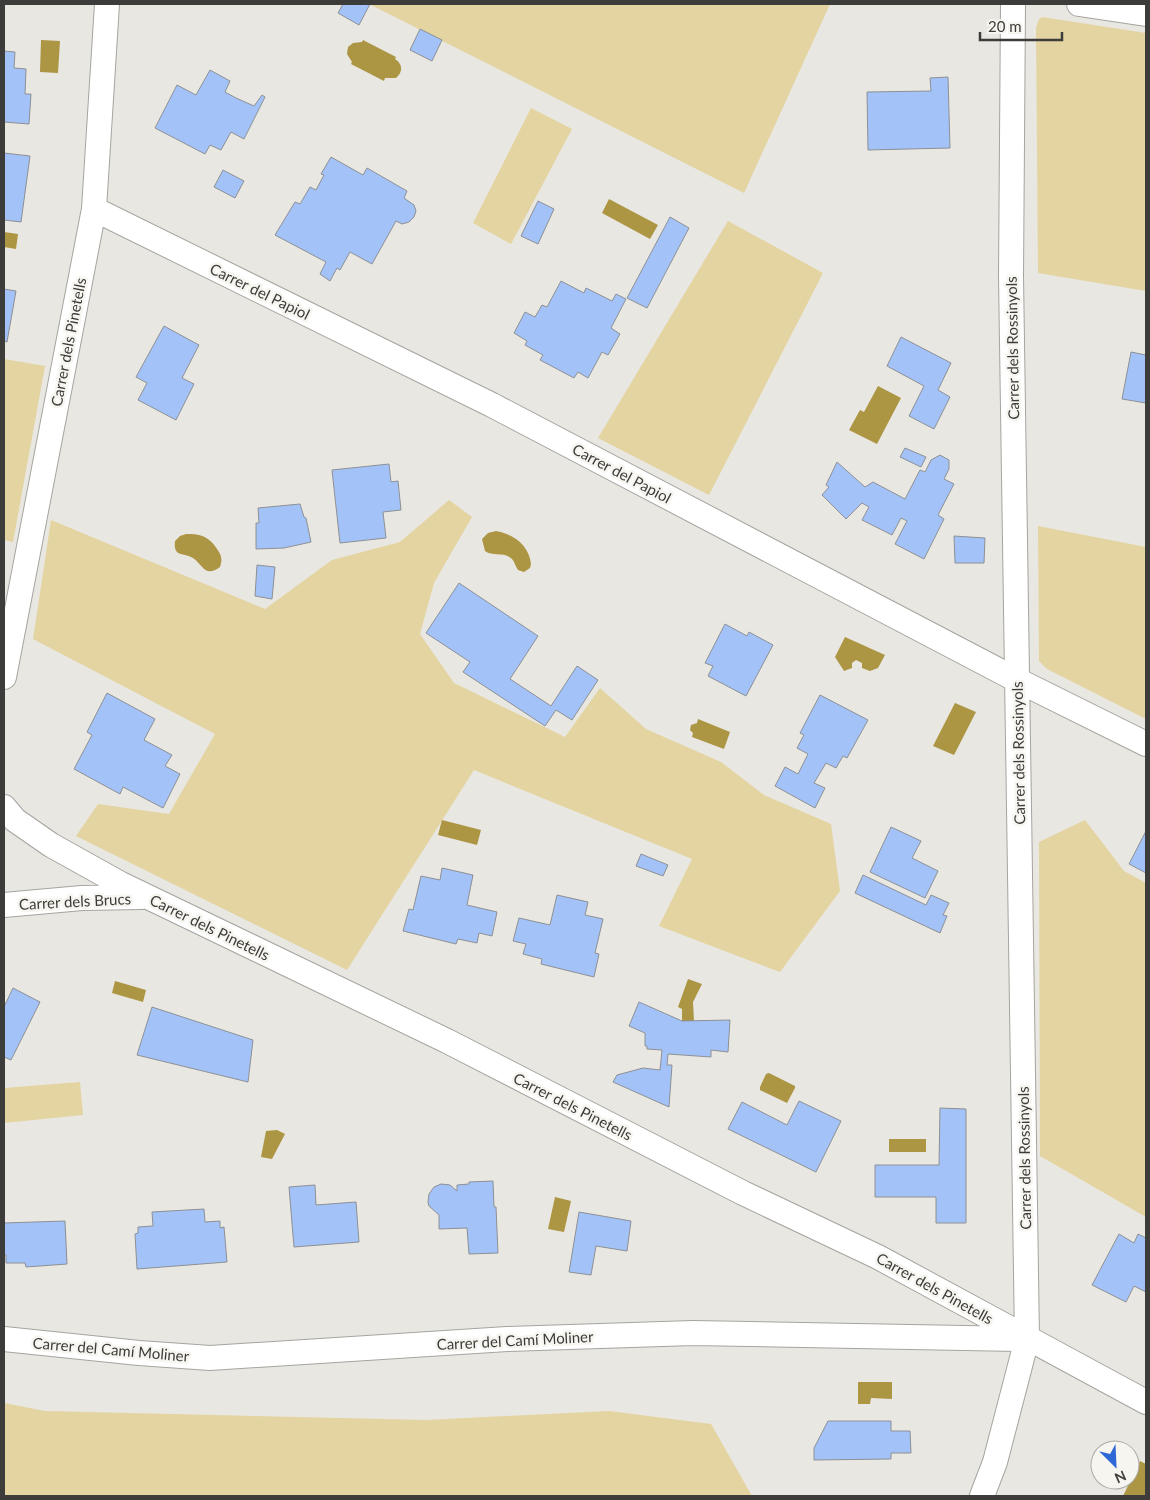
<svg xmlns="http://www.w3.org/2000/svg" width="1150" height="1500" viewBox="0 0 1150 1500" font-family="Lato,sans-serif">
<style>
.green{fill:#e3d4a1}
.water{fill:#ac9543}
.building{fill:#a3c3f8;stroke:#8d9095}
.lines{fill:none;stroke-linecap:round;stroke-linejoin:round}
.minor-casing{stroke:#a6a49f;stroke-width:26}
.minor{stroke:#fff;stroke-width:24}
.labels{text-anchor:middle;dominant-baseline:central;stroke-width:5;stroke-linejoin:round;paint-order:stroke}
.street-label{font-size:15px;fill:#3c3c3a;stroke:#f6f5ef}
</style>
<rect width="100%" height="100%" fill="#e9e7e1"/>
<!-- green -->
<path class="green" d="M369 4H830L744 193Z
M1042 17 1146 33V291L1038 273 1036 28 1039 19Z
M531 108 572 129 511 244 473 223Z
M728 221 823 273 709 495 598 438Z
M4 359 45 366 13 542 4 540Z
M449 500 472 517 434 583 420 634 454 683 565 737 600 688 646 729 721 762 764 795 831 824 840 891 780 972 659 926 692 859 474 770 347 970 76 836 98 804 169 814 215 734 33 639 51 520 265 609 332 560 400 542Z
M1038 526 1146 547V719L1047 669 1039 661Z
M1085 820 1124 871 1146 883V1217L1040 1156 1039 842Z
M80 1082 83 1115 4 1123V1088Z
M4 1403 45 1411 426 1420 609 1411 711 1424 752 1496H4Z"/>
<!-- water -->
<path class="water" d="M41 40 60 41 58 73 40 72Z
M363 40 396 57 395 59C403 64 403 72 396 78H385L384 81 351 64 352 62 347 54 348 47 353 43 362 42Z
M609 199 658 225 650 239 602 213Z
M4 232 18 234 16 249 4 247Z
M878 386 901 398 877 444 849 430 860 410 864 412Z
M496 531C513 534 529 545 531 564L530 568 524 572 518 570C515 566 515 562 512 559 504 551 493 557 485 551L482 539 488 533Z
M186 534C202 533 211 538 219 552 222 557 222 561 220 567 205 578 203 565 193 558 184 552 173 558 175 541L180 536Z
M845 637 885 655 878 668 870 671 862 668V663L856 660 852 663V668L844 671 835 657Z
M955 703 976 712 954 755 933 746Z
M698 719 730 732 724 749 692 737 693 733 690 730 691 725 697 723Z
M442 820 481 830 477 845 438 835Z
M688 979 702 984 693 1002 694 1021H682V1009L678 1007Z
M115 981 146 990 143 1002 112 993Z
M769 1073 795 1086V1088L787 1103 760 1090V1087L766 1074Z
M277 1130 285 1134 272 1159 261 1157 266 1131Z
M889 1139H926V1152H889Z
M555 1197 571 1201 564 1232 548 1229Z
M858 1382H892V1399L871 1398 870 1404H858Z
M1140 1461 1146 1464V1495L1123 1496Z"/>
<!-- building -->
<path class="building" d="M343 4H370L359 25 338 13Z
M420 29 442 40 432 61 410 50Z
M4 51 15 52 14 68 26 69 25 94H31L29 124 4 122Z
M210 70 230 81 225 92 236 98 254 106 262 95 265 97 244 139 231 132 221 150 210 145 205 154 155 128 177 85 196 95Z
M948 77 950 148 868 150 867 92 931 91 930 78Z
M4 153 30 156 21 222 4 220Z
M331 157 363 175 367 168 407 191 404 198 414 205 416 211 414 217 409 222 402 224 396 221 372 264 350 252 340 270 337 268 330 281 320 274 326 262 275 235 295 202 300 204 310 187 316 190 324 175 321 174Z
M223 170 244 181 235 198 214 187Z
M538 201 554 209 538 244 521 236Z
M670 217 689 228 647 308 627 298Z
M561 281 584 293 586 288 612 301 616 294 626 299 611 328 620 334 608 355 602 352 588 378 578 372 574 378 540 360 543 355 525 345 527 341 514 333 525 312 535 317 542 305 547 307Z
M4 289 16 291 7 342 4 341Z
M164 326 199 345 182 378 194 384 176 420 138 400 147 383 136 377Z
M901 337 951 363 938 390 950 397 934 429 909 416 924 386 887 366Z
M1131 352 1146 355V403L1122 399Z
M905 448 926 457 921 467 900 457Z
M940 455 949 460V469L944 479 954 484 938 515 944 519 924 559 895 544 907 521 901 518 892 535 862 520 869 507 862 503 846 519 822 495 829 487 826 485 837 462 865 487 873 482 905 499 920 470 925 472 931 460Z
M389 464 391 482 398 481 401 510 383 512 386 538 340 543 332 470Z
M300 504 304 517 306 518 311 542 284 548 256 549V523H259L258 508Z
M954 536 985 538 984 563H955Z
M257 565 275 567 272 599 255 596Z
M459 583 538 636 510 679 551 706 577 666 598 680 572 720 556 710 545 726 463 672 470 662 426 633Z
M725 624 747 636 749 632 773 645 746 696 708 676 713 666 705 663Z
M107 693 155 719 144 740 172 755 165 766 180 774 163 808 123 787 120 794 74 769 92 735 87 732Z
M820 695 868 720 847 758 843 756 836 768 826 763 814 783 825 788 815 808 775 786 785 767 798 774 808 754 797 748 804 735 800 733Z
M891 827 921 841 912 858 938 871 925 898 870 872Z
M1146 831V873L1129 864Z
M641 854 668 865 663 876 636 866Z
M442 868 473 875 467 905 497 912 492 936 479 933 477 943 458 939 456 944 403 931 409 909 413 910 421 876 440 880Z
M863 875 926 905 931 895 949 903 943 915 947 916 940 933 855 893Z
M557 895 588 902 585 915 603 919 595 953 599 954 594 977 541 964 542 959 523 954 526 944 513 941 519 918 550 925Z
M13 988 40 1002 11 1060 4 1057V1007Z
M639 1002 682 1021 730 1020 728 1052 711 1050V1057L668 1054 667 1065H672L669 1107 613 1082 617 1075 643 1068 660 1070 662 1050 647 1049V1046H645V1033L629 1026Z
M152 1007 253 1040 248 1082 137 1055Z
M799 1101 841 1121 816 1172 728 1129 742 1102 787 1125Z
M940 1108 966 1109V1223H936V1197H875V1165H939Z
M493 1181 494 1207H496L498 1253 469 1254 467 1228 439 1229V1215L429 1206 428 1202 429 1194 434 1187 441 1184 450 1185 457 1191V1185L469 1184V1182Z
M315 1185 316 1205 356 1202 359 1242 294 1247 289 1187Z
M204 1209 205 1222 220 1221V1228L224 1227 227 1262 137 1269 135 1234 138 1233V1227L153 1226 152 1212Z
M579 1212 631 1221 627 1251 596 1246 591 1275 569 1272Z
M65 1221 67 1264 26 1267 25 1263H6V1255H4V1223Z
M1119 1234 1134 1243 1138 1234 1146 1238V1292L1134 1286 1126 1302 1092 1285Z
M828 1421H891V1431H910L911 1453H891V1459L814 1460V1448Z"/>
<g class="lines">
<!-- minor casing -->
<g class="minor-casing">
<path id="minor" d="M1079 4 1146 14
M94 209 492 405 1017 680 1146 744
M4 677 94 209 107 4
M4 807 15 820 51 845 121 884 447 1041 743 1193 878 1257 1146 1402
M4 905 82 898 142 897
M4 1339 139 1353 210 1358 507 1339 693 1333 1023 1339
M982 1496 995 1462 1027 1339 1011 276 1013 4"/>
</g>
<!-- minor -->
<use href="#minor" class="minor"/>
</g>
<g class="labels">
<!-- street labels -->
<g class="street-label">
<text transform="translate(260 291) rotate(26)">Carrer del Papiol</text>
<text transform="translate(68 342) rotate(-79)">Carrer dels Pinetells</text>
<text transform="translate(1012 348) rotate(-91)">Carrer dels Rossinyols</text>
<text transform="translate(622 473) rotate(28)">Carrer del Papiol</text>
<text transform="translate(1018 753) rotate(-91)">Carrer dels Rossinyols</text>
<text transform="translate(75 901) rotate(-3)">Carrer dels Brucs</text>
<text transform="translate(210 927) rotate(26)">Carrer dels Pinetells</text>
<text transform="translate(573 1106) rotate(27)">Carrer dels Pinetells</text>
<text transform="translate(1024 1158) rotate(-91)">Carrer dels Rossinyols</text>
<text transform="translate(935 1288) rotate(29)">Carrer dels Pinetells</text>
<text transform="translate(515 1340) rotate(-3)">Carrer del Camí Moliner</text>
<text transform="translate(111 1349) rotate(5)">Carrer del Camí Moliner</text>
</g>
</g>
<!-- border -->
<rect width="1150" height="1500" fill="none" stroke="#3c3c3a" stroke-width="10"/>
<!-- north arrow -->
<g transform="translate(1115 1465) rotate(156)"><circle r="24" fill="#f6f5ef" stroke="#acaba7"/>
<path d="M0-4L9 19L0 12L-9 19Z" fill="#2d68d6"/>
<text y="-8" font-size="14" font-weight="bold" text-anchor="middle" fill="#3c3c3a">N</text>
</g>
<!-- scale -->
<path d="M980 32v8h82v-8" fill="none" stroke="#3c3c3a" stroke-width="2.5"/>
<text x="988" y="32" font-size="15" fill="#3c3c3a" stroke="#f6f5ef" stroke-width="4" paint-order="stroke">20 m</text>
</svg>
